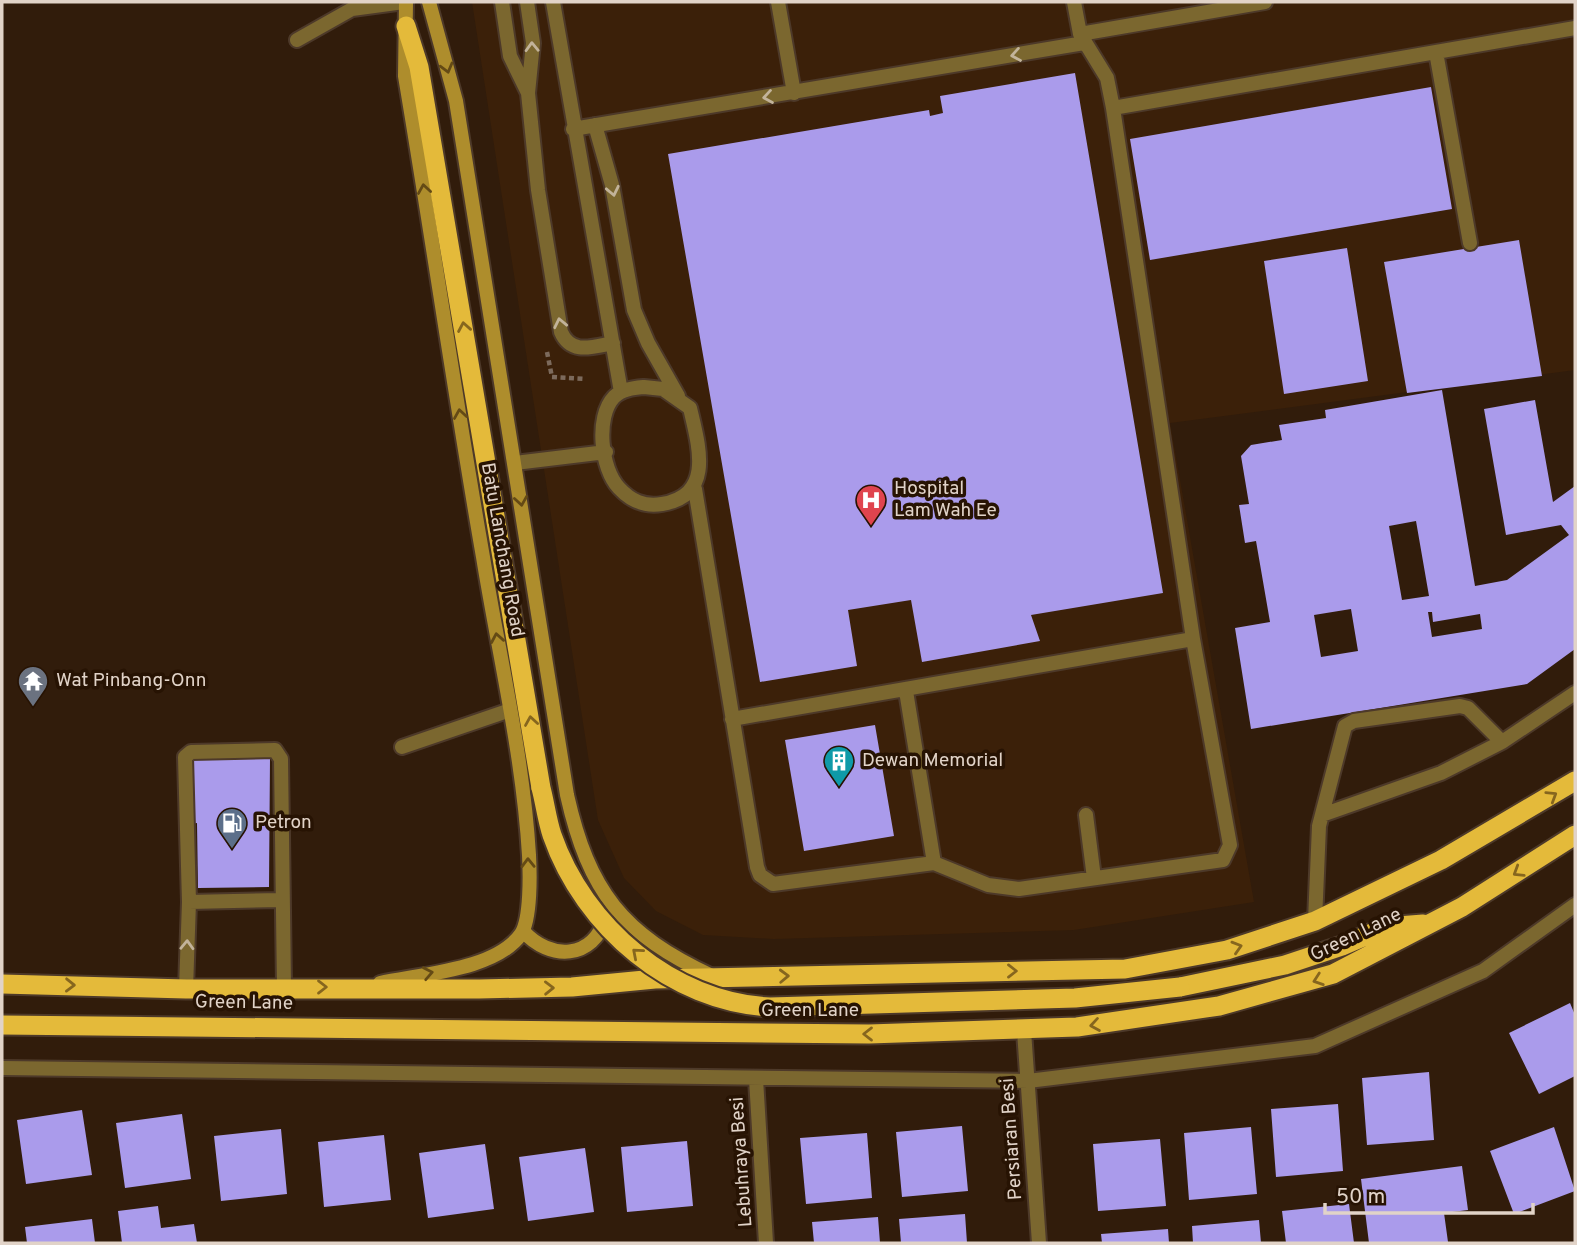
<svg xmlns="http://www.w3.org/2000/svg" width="1577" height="1245" viewBox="0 0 1577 1245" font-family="Overpass,sans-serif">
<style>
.built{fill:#3b2009}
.building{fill:#aa9beb;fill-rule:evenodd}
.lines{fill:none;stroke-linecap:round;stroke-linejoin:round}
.service-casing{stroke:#4d3929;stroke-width:18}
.minor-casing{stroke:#4d3929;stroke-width:18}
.secondary-casing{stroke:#4d3929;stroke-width:18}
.trunk-casing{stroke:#4d3929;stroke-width:23}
.path{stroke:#7c6a5c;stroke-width:4.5;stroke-dasharray:5 3.5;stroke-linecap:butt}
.service{stroke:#7b672f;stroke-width:14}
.minor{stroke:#7b672f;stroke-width:14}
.secondary{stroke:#ae8d2c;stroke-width:14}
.trunk{stroke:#e4ba3a;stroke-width:19}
.trunk-bridge-casing{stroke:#4d3929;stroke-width:23;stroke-linecap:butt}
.trunk-bridge{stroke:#e4ba3a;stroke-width:19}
.oneway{stroke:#c2b39a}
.oneway2{stroke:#644a15}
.oneway3{stroke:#86661e}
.labels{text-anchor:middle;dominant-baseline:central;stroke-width:7;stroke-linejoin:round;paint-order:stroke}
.poi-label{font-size:19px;fill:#e1d3c8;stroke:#271303;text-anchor:start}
.street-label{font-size:19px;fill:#e1d3c8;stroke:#271303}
</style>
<rect width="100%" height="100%" fill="#311c0b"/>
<!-- built -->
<path class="built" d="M472 2H1575V370L1170 423 1254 902 1074 930 774 939 703 935 656 911 624 878 598 820Z"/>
<!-- building -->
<path class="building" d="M1075 73 1163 593 1031 615 1040 641 922 662 911 600 848 610 857 666 760 682 668 154 929 110 930 116 943 113 940 96Z
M1431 87 1452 209 1150 260 1130 139Z
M1519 240 1542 376 1407 393 1384 262Z
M1347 248 1368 381 1284 394 1264 261Z
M1442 390 1475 586 1507 580 1569 535 1561 525 1506 535 1484 409 1535 400 1553 502 1575 486V649L1527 684 1251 729 1235 628 1270 622 1256 541 1245 543 1239 505 1249 504 1241 456 1251 445 1282 440 1279 425 1326 418 1325 410ZM1416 521 1429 596 1402 600 1389 526ZM1351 609 1358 651 1321 657 1314 615ZM1428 612H1432L1433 622 1480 614 1482 629 1432 637Z
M875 725 894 836 804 851 785 740Z
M270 758 269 887 198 888 197 823 191 824 190 760Z
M1570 1003 1575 1015V1076L1539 1094 1509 1033Z
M1429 1072 1434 1140 1367 1145 1362 1078Z
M1338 1104 1343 1171 1276 1177 1271 1109Z
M82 1110 92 1175 26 1184 17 1120Z
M182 1114 191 1179 125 1188 116 1123Z
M962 1126 968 1191 902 1197 896 1132Z
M1251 1127 1257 1194 1189 1200 1184 1133Z
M1554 1127 1575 1191 1514 1214 1490 1151Z
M281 1129 287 1194 221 1201 214 1136Z
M867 1133 872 1198 806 1204 800 1138Z
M384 1135 391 1200 324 1207 318 1142Z
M1160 1139 1166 1206 1098 1211 1093 1144Z
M687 1141 693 1206 627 1212 621 1147Z
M485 1144 494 1209 428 1218 419 1153Z
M585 1148 594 1212 528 1221 519 1157Z
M1462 1166 1468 1210 1444 1213 1448 1242 1369 1243 1361 1179Z
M1349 1204 1354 1243H1286L1282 1211Z
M158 1206 161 1228 194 1224 197 1243H122L118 1211Z
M965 1214 967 1243H901L899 1219Z
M878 1217 880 1243H814L812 1222Z
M92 1219 95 1243H27L25 1227Z
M1259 1220 1261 1243H1193L1192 1226Z
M1168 1229 1169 1243H1102L1101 1234Z"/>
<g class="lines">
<!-- service casing -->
<g class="service-casing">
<path id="service" d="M502 2 510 56 528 93
M527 2 533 43 528 93 538 190 561 332C571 355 592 347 613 343
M553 2 621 392
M778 2 794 93
M1080 34 1265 2
M297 40 352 9 404 2
M1436 52 1575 28
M1113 108 1436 52 1470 243
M595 125 612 185 634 310 648 343 678 396
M573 129 1084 43
M644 387 663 389 690 408C699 447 714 495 662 504 644 507 631 501 619 488 601 469 595 417 614 397 622 389 634 388 644 387Z
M515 463 606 452
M695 489 757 867 760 875 773 884 934 863 988 885 1019 889 1223 860 1230 845 1193 639
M906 691 934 863
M732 719 1193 639 1113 108 1107 78 1080 34 1074 2
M402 747 510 710
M1086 815 1094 878
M1322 815 1441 773 1502 742 1575 693
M189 902 281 900
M1315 921 1319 826 1345 726 1354 721 1460 706 1468 708 1502 742
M186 989 189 902 185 757 191 752 275 750 281 759 284 987"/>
</g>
<!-- minor casing -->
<g class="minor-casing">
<path id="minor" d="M1024 1031 1039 1243
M2 1068 1028 1081 1315 1046 1483 971 1575 905
M756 1079 766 1243"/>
</g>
<!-- secondary casing -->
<g class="secondary-casing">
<path id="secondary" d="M429 2 456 101 567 795C589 892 622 934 712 976
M523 931C550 961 593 960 606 917
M380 983C421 974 496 970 521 934 531 919 530 873 529 855 523 755 499 656 483 557 455 397 432 236 405 76L406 2"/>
</g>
<!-- trunk casing -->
<g class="trunk-casing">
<path id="trunk" d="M406 26 419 67 541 788
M2 984 186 989H479L572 987 655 979 1125 969 1227 950 1315 921 1441 860 1575 781
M1180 987 1285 965 1342 946 1386 927 1423 924
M2 1025 869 1034 1077 1027 1219 1006 1333 974 1462 907 1575 835"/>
</g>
<!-- path -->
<path class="path" d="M547 352 552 377 585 379"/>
<!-- service -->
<use href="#service" class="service"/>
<!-- minor -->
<use href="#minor" class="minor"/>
<!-- secondary -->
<use href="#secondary" class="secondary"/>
<!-- trunk -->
<use href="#trunk" class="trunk"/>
<!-- trunk-bridge casing -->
<g class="trunk-bridge-casing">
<path id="trunk-bridge" d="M541 788C545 803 547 820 552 835 584 927 672 1002 770 1007L1075 998 1180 987"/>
</g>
<!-- trunk-bridge -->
<use href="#trunk-bridge" class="trunk-bridge"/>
</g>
<!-- one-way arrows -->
<defs><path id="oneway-chevron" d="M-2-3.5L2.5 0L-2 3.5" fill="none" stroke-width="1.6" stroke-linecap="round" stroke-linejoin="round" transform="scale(1.75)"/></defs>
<g class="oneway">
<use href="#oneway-chevron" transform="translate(532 47) rotate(-92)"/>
<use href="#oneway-chevron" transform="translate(1016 55) rotate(170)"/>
<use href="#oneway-chevron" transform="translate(768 97) rotate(171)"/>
<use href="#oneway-chevron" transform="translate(613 191) rotate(78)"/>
<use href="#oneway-chevron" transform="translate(560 323) rotate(-102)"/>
<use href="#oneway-chevron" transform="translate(187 945) rotate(-88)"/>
</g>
<g class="oneway2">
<use href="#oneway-chevron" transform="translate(447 68) rotate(75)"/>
<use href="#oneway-chevron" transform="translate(424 189) rotate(-99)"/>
<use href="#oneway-chevron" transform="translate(460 414) rotate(-99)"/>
<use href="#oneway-chevron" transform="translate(521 501) rotate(81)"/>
<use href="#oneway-chevron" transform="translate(497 638) rotate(-100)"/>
<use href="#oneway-chevron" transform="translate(528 863) rotate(-91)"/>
<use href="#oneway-chevron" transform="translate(428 973) rotate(-11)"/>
</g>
<g class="oneway3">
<use href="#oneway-chevron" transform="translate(464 327) rotate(-100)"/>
<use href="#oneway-chevron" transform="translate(531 721) rotate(-99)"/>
<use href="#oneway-chevron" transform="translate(1552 796) rotate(-32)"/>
<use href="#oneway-chevron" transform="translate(1518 872) rotate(148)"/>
<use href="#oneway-chevron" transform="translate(1237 947) rotate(-17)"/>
<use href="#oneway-chevron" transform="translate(637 953) rotate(-139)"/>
<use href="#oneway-chevron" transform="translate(1012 971)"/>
<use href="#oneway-chevron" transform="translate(784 976) rotate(-2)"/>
<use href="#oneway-chevron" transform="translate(1318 980) rotate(161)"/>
<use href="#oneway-chevron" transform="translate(70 985) rotate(1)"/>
<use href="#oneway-chevron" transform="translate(322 987)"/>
<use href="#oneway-chevron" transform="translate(549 988) rotate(-1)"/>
<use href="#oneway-chevron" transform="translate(1095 1025) rotate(171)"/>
<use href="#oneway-chevron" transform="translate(868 1034) rotate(180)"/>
</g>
<!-- icons -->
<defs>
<g id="hospital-pin" transform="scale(1.575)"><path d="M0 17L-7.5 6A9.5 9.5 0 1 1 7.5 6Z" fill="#e0444e" stroke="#271303"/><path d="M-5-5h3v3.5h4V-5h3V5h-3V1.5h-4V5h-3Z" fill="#fff"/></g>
<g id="temple-pin" transform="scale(1.575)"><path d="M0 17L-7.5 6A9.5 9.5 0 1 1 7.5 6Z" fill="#6b7280" stroke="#271303"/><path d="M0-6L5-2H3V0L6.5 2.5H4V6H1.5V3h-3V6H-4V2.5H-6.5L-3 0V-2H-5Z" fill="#fff"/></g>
<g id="building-pin" transform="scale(1.575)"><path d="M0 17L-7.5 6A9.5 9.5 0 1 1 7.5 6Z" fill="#0f9aa8" stroke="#271303"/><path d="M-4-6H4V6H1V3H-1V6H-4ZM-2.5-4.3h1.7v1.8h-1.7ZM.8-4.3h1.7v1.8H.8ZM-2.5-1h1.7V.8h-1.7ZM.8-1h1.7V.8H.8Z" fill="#fff"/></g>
<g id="fuel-pin" transform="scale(1.575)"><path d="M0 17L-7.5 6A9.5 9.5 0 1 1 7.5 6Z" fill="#5c6f8a" stroke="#271303"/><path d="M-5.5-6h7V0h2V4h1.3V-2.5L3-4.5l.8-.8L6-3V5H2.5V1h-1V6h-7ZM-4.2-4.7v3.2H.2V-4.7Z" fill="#fff"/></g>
</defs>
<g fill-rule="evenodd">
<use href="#hospital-pin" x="871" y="500"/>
<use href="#temple-pin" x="33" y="681"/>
<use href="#building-pin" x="839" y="761"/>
<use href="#fuel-pin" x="232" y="823"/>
</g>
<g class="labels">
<!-- poi labels -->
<g class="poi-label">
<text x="894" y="489">Hospital<tspan x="894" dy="22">Lam Wah Ee</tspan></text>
<text x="56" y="681">Wat Pinbang-Onn</text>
<text x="862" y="761">Dewan Memorial</text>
<text x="255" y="823">Petron</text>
</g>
<!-- street labels -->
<g class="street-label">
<text transform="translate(502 550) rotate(80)">Batu Lanchang Road</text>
<text transform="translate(1356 935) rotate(-26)">Green Lane</text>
<text transform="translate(244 1003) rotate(1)">Green Lane</text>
<text x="810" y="1011">Green Lane</text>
<text transform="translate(1012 1139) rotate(-94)">Persiaran Besi</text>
<text transform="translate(742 1162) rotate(-94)">Lebuhraya Besi</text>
</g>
</g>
<!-- border -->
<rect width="1577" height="1245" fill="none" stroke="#e1d3c8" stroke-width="7"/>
<!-- scale -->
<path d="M1325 1203v10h208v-10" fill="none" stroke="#e1d3c8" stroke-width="3.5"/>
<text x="1336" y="1203" font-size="21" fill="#e1d3c8" stroke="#271303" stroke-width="5" paint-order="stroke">50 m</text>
</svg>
